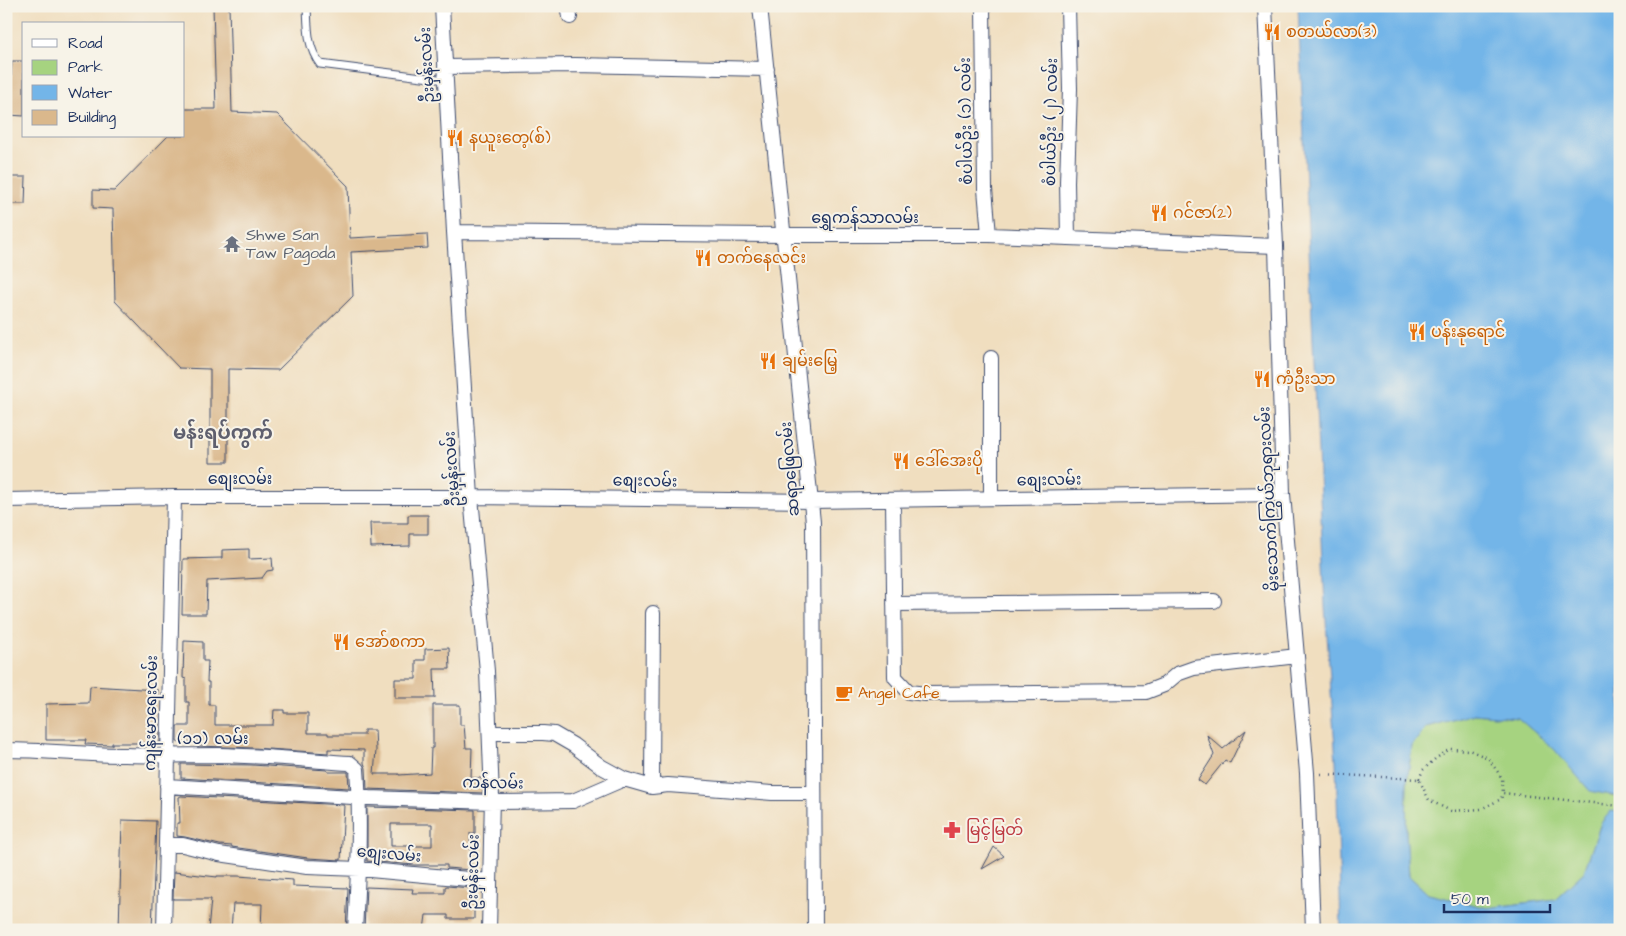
<svg xmlns="http://www.w3.org/2000/svg" width="1626" height="936" viewBox="0 0 1626 936" font-family="'Architects Daughter','Noto Sans Myanmar',sans-serif">
<style>
.green{fill:#a6d380;stroke:#60816f}
.water{fill:#73b5e8;stroke:#4772a3}
.building{fill:#dab88c;fill-rule:evenodd}
.lines{fill:none;stroke-linecap:round;stroke-linejoin:round}
.lane-casing{stroke:#3b496d;stroke-width:9}
.street-casing{stroke:#3b496d;stroke-width:16}
.path{stroke:#3b496d;stroke-width:2.5;stroke-dasharray:1 4;stroke-linecap:butt}
.lane{stroke:#fff;stroke-width:7}
.street{stroke:#fff;stroke-width:14}
.labels{text-anchor:middle;dominant-baseline:central;stroke-width:4;stroke-linejoin:round;paint-order:stroke}
.food-label{font-size:16px;fill:#c56008;stroke:#f7f3e8;text-anchor:start}
.street-label{font-size:16px;fill:#1b2f5e;stroke:#f7f3e8}
.worship-label{font-size:16px;fill:#5b616d;stroke:#f7f3e8;text-anchor:start}
.health-label{font-size:16px;fill:#be3a42;stroke:#f7f3e8;text-anchor:start}
.quarter-label{font-size:19px;font-weight:bold;fill:#5e5f6e;stroke:#f7f3e8}
</style>
<rect width="100%" height="100%" fill="#f7f3e8"/>
<filter id="ink" filterUnits="userSpaceOnUse"><feTurbulence type="fractalNoise" baseFrequency=".02" numOctaves="2"/><feDisplacementMap in="SourceGraphic" scale="10" xChannelSelector="R" yChannelSelector="G"/><feConvolveMatrix kernelMatrix="1 2 1 2 8 2 1 2 1" color-interpolation-filters="sRGB"/></filter>
<filter id="wash" filterUnits="userSpaceOnUse"><feTurbulence type="fractalNoise" baseFrequency=".0096" numOctaves="4" result="noise"/><feDisplacementMap in="SourceGraphic" scale="20" xChannelSelector="R" yChannelSelector="G"/><feGaussianBlur stdDeviation="1.12" result="paint"/><feColorMatrix in="noise" values="0 0 0 0 0 0 0 0 0 0 0 0 0 0 0 0 0 1.4 0 .05"/><feComposite in="paint" operator="in"/></filter>
<g filter="url(#wash)">
<rect width="100%" height="100%" fill="#f0debf"/>
<!-- green -->
<path class="green" d="M1474 714 1518 718 1610 796 1620 797V812H1611L1601 823 1584 872 1555 899 1487 908 1428 894 1409 876 1406 832 1407 782 1412 745 1426 727Z"/>
<!-- water -->
<path class="water" d="M1298 6H1620V797L1590 791 1554 749 1518 718 1474 714 1426 727 1412 746 1407 782 1406 832 1409 876 1428 894 1487 908 1555 899 1584 872 1601 823 1611 811 1620 812V930H1341L1336 762 1325 607Z"/>
<g id="blocks">
<!-- building -->
<path class="building" d="M213 6H229L232 112 277 114 348 186 350 238 427 234 428 248 351 252 353 296 278 370 228 369V462H210V369L179 368 115 301 113 209 93 208V190L114 191 168 136H184V109H216Z
M12 61H24V116L9 115Z
M6 177H26L25 204H6Z
M408 515H428V534H410V546L371 547 370 523H408Z
M249 549V559L272 558 273 570 267 571 262 578 207 581 206 614H182L183 559 222 558V550Z
M184 641 203 642V661H208L207 682H209V705H215V725H273L274 710H284V713H308V733H328V735H364V730H375L376 750 374 774H399V775L430 773 431 748H433V705H460V725H464L466 748H472L471 778H482L483 793 367 789 366 768 364 763V750L328 749V753L253 748 198 746V742H177V726H189V702H186V679L183 678Z
M449 648 450 669H434L435 698H395V679H416V660H425V649Z
M90 686 158 690 156 719H159L158 727H160V743H112V745L85 744 86 740H46V704L89 703Z
M1246 730 1230 763 1225 760 1205 785 1198 780 1214 755 1207 735 1223 749Z
M181 764 252 765 327 770 328 772H348L349 788 181 778Z
M181 796 344 805 341 860 308 858 232 847V846L220 845 185 837 177 836V823H180L179 797Z
M367 807 475 810V833H470L471 870 447 868V865H414L367 861ZM391 824H432V846H391Z
M122 820 156 821 152 930H119Z
M994 847 1004 856 982 869Z
M174 872 217 877V876H238L293 880V886L348 888 346 930H261L262 904H233L231 930H208L211 899H173Z
M447 886 470 888V902H474V919H448V915H426L424 930H364L366 887 413 889 412 893H445V887Z"/>
</g>
</g>
<g filter="url(#ink)">
<use href="#blocks" fill-opacity="0" stroke="#3b496d" stroke-width="1"/>
<g class="lines">
<!-- lane casing -->
<g class="lane-casing">
<path id="lane" d="M307 6C308 27 307 47 320 64L446 80"/>
</g>
<!-- street casing -->
<g class="street-casing">
<path id="street" d="M442 6 454 232 471 497 487 671 492 797 489 930
M568 6 570 17
M760 6 813 522 815 930
M983 6 985 189 989 235
M1265 6 1276 246 1283 494 1307 773 1313 930
M445 67 575 65 767 69
M454 232 783 235H989L1276 246
M1068 238 1067 182 1070 89 1068 6
M991 498V358
M6 500 174 497H471L811 501 1283 494
M893 500 895 677 909 692 926 694 1146 692 1164 685 1177 674 1194 668 1297 656
M894 604 1214 601
M490 733H543L554 734 573 745 602 767 624 779
M6 750C46 750 85 755 125 755 157 756 189 755 220 755 264 756 307 760 350 763L357 769C361 823 358 876 355 930
M167 786 369 798 492 802 573 801 624 779 652 787 668 785 772 793H814
M652 787 653 613
M166 845H183L219 854 307 867 359 869 490 881
M164 930 174 497"/>
</g>
<!-- path -->
<path class="path" d="M1321 774 1419 779 1429 800 1451 811 1481 809 1501 799 1503 793 1620 806
M1419 779 1423 770 1435 759 1450 749 1469 750 1488 758 1502 778 1503 793"/>
<!-- lane -->
<use href="#lane" class="lane"/>
<!-- street -->
<use href="#street" class="street"/>
</g>
</g>
<!-- icons -->
<defs>
<g id="restaurant-bare" transform="scale(1.35)"><path d="M-5-6h1v4h1v-4h1v4h1v-4h1v5L-1.5 .5V6h-2V.5L-5-1ZM5-6V6H3V1.5H1.5Q1.5-4 5-6Z" fill="#e8710a" stroke="#f7f3e8" stroke-width="2.5" paint-order="stroke"/></g>
<g id="temple-bare" transform="scale(1.35)"><path d="M0-6L5-2H3V0L6.5 2.5H4V6H1.5V3h-3V6H-4V2.5H-6.5L-3 0V-2H-5Z" fill="#6b7280" stroke="#f7f3e8" stroke-width="2.5" paint-order="stroke"/></g>
<g id="cafe-bare" transform="scale(1.35)"><path d="M-5.5-4.5H6V0H3Q3 3.5 0 3.5H-2.5Q-5.5 3.5-5.5 0ZM3-3.2v2h1.7v-2ZM-6 4.5H4V6H-6Z" fill="#e8710a" stroke="#f7f3e8" stroke-width="2.5" paint-order="stroke"/></g>
<g id="pharmacy-bare" transform="scale(1.35)"><path d="M-2-6h4v4h4v4h-4v4h-4v-4h-4v-4h4Z" fill="#e0444e" stroke="#f7f3e8" stroke-width="2.5" paint-order="stroke"/></g>
</defs>
<g fill-rule="evenodd">
<use href="#restaurant-bare" x="1272" y="32"/>
<use href="#restaurant-bare" x="455" y="138"/>
<use href="#restaurant-bare" x="1159" y="213"/>
<use href="#temple-bare" x="232" y="244"/>
<use href="#restaurant-bare" x="703" y="258"/>
<use href="#restaurant-bare" x="1417" y="332"/>
<use href="#restaurant-bare" x="768" y="361"/>
<use href="#restaurant-bare" x="1262" y="379"/>
<use href="#restaurant-bare" x="901" y="461"/>
<use href="#restaurant-bare" x="341" y="642"/>
<use href="#cafe-bare" x="844" y="693"/>
<use href="#pharmacy-bare" x="952" y="830"/>
</g>
<g class="labels">
<!-- food labels -->
<g class="food-label">
<text x="1286" y="32">စတယ်လာ(3)</text>
<text x="469" y="138">နယူးတေ့(စ်)</text>
<text x="1173" y="213">ဂင်ဇာ(2)</text>
<text x="717" y="258">တက်နေလင်း</text>
<text x="1431" y="332">ပန်းနုရောင်</text>
<text x="782" y="361">ချမ်းမြေ့</text>
<text x="1276" y="379">ကံဦးသာ</text>
<text x="915" y="461">ဒေါ်အေးပို</text>
<text x="355" y="642">အော်စကာ</text>
<text x="858" y="693">Angel Cafe</text>
</g>
<!-- street labels -->
<g class="street-label">
<text transform="translate(427 65) rotate(-93)">ဦးမှန်းလမ်း</text>
<text transform="translate(966 121) rotate(-91)">စံပါယ်ဦး (၁) လမ်း</text>
<text transform="translate(1051 122) rotate(-89)">စံပါယ်ဦး (၂) လမ်း</text>
<text x="865" y="218">‌ရွှေကန်သာလမ်း</text>
<text transform="translate(452 469) rotate(-94)">ဦးမှန်းလမ်း</text>
<text transform="translate(790 469) rotate(-95)">ဆရာဖြေလမ်း</text>
<text x="240" y="479">စျေးလမ်း</text>
<text transform="translate(1049 480) rotate(-1)">စျေးလမ်း</text>
<text transform="translate(645 481) rotate(1)">စျေးလမ်း</text>
<text transform="translate(1269 499) rotate(-93)">မိုးသောက်ကြွယ်ဘုရားလမ်း</text>
<text transform="translate(151 713) rotate(-89)">ကျန်းမာရေးလမ်း</text>
<text x="213" y="739">(၁၁) လမ်း</text>
<text transform="translate(493 783) rotate(1)">ကန်လမ်း</text>
<text transform="translate(389 854) rotate(5)">စျေးလမ်း</text>
<text transform="translate(473 872) rotate(-89)">ဦးမှန်းလမ်း</text>
</g>
<!-- worship labels -->
<g class="worship-label">
<text x="246" y="235">Shwe San<tspan x="246" dy="18">Taw Pagoda</tspan></text>
</g>
<!-- health labels -->
<g class="health-label">
<text x="966" y="830">မြင့်မြတ်</text>
</g>
<!-- quarter labels -->
<g class="quarter-label">
<text x="223" y="433">မန်းရပ်ကွက်</text>
</g>
</g>
<!-- margin -->
<rect width="1626" height="936" fill="none" stroke="#f7f3e8" stroke-width="25"/>
<!-- legend -->
<rect x="22" y="22" width="162" height="115" fill="#f7f3e8" stroke="#9fa5b1"/>
<rect x="32" y="39" width="25" height="8" fill="#ffffff" stroke="#9fa5b1"/>
<text x="68" y="48" font-size="15" fill="#1b2f5e">Road</text>
<rect x="32" y="60" width="25" height="15" fill="#a6d380" stroke="#9fa5b1"/>
<text x="68" y="72" font-size="15" fill="#1b2f5e">Park</text>
<rect x="32" y="85" width="25" height="15" fill="#73b5e8" stroke="#9fa5b1"/>
<text x="68" y="98" font-size="15" fill="#1b2f5e">Water</text>
<rect x="32" y="110" width="25" height="15" fill="#dab88c" stroke="#9fa5b1"/>
<text x="68" y="122" font-size="15" fill="#1b2f5e">Building</text>
<!-- scale -->
<path d="M1444 904v8h106v-8" fill="none" stroke="#1b2f5e" stroke-width="2.5"/>
<text x="1451" y="904" font-size="15" fill="#1b2f5e" stroke="#f7f3e8" stroke-width="4" paint-order="stroke">50 m</text>
</svg>
